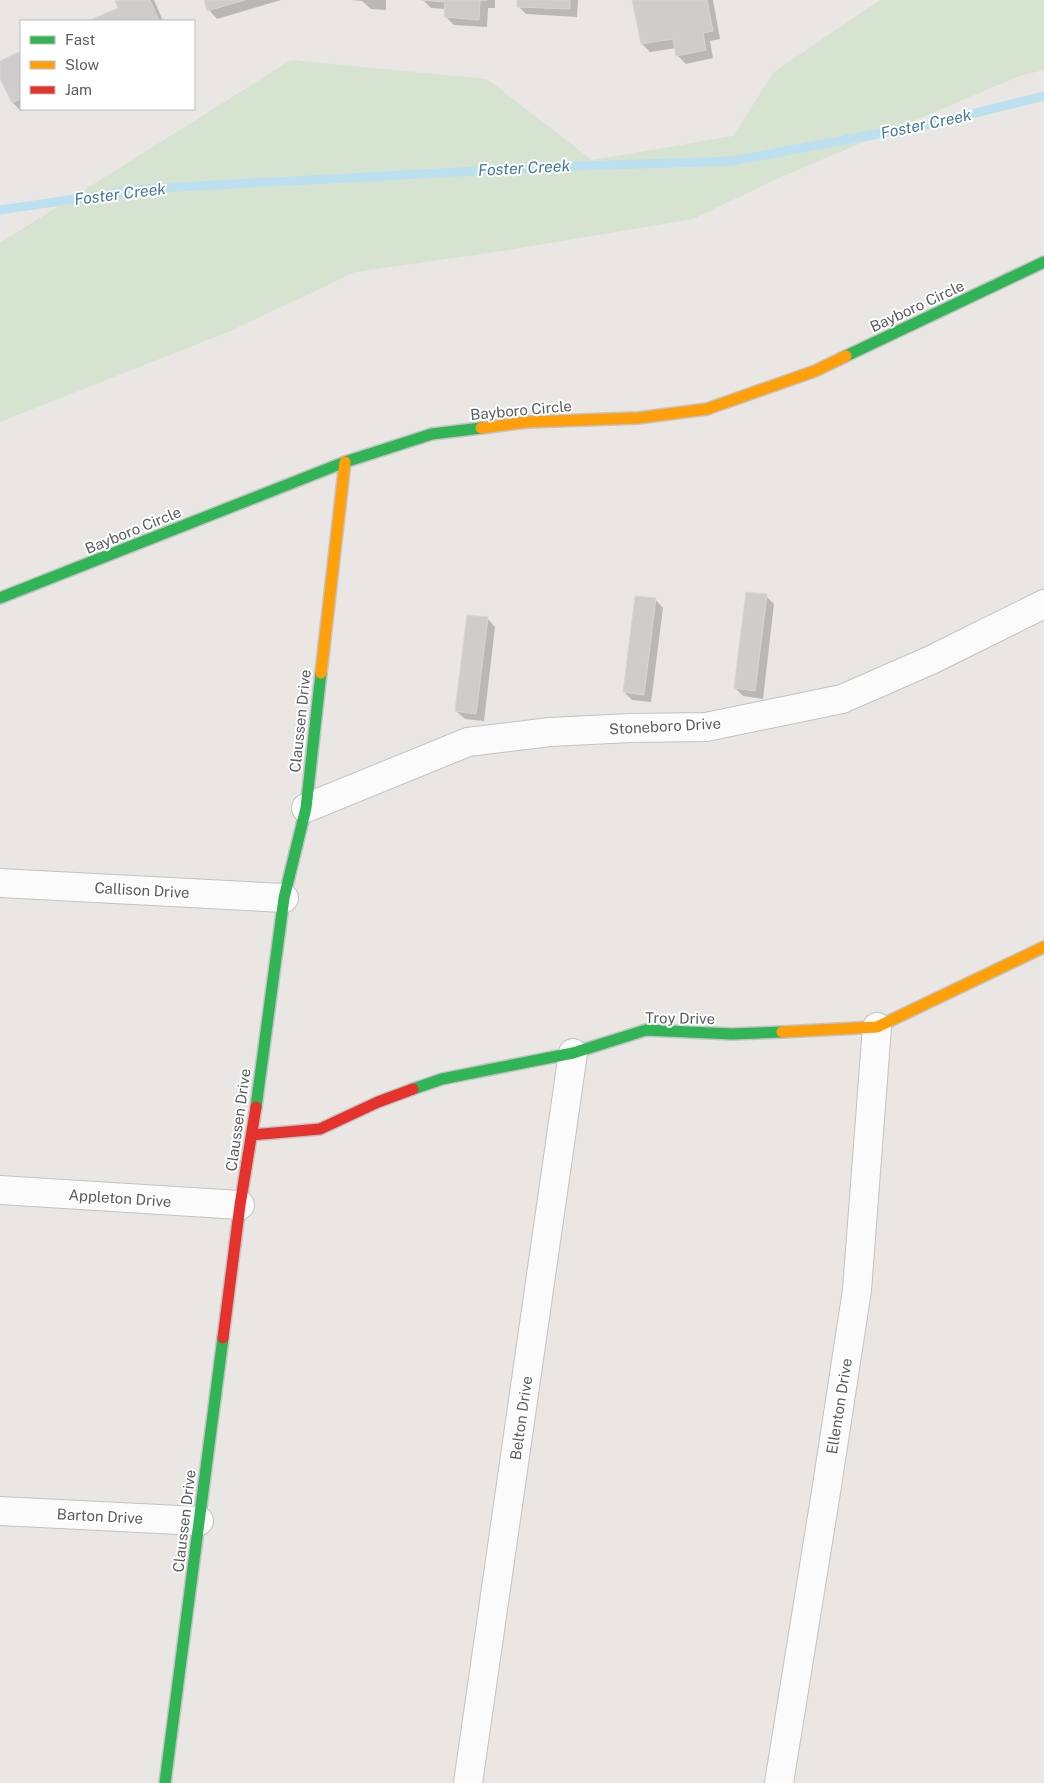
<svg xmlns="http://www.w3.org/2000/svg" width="1044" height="1783" viewBox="0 0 1044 1783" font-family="'Public Sans',sans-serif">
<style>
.green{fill:#d5e3d0}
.shadow{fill:#0003}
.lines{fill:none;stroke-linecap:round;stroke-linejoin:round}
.stream{stroke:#bce0ef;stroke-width:9}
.building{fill:#cfcdcc;stroke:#d8d6d2}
.street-casing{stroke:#c3c3c3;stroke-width:30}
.fast-casing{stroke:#c3c3c3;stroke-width:14}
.slow-casing{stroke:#c3c3c3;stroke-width:14}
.jam-casing{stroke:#c3c3c3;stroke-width:14}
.street{stroke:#fcfbfb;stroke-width:28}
.fast{stroke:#30b455;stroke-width:11}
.slow{stroke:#ff9f0a;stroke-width:11}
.jam{stroke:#e5322d;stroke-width:11}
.labels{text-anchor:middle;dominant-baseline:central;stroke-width:4;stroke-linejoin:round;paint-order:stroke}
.street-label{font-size:15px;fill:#5a5d60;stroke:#fff}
.water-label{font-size:16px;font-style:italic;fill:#457a9c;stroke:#fff}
</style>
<rect width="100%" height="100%" fill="#e9e6e3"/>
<!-- green -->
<path class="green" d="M880 0H1044V70L1019 76 781 177 693 219 502 251 355 272 230 331 0 422V243L291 60 487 79 592 160 733 136 774 72Z"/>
<!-- shadow -->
<path class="shadow" d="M122 0H154L163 21H91L120 9Z
M206 0H281L217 19 209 10Z
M352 0H386V10L371 9 362 1Z
M423 0H495V8H488L487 27 454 25 446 17V9L431 8Z
M518 0H578L577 17 526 14 518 6Z
M633 0H713L720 39 710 41 713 58 686 64 677 55 676 48 650 52 642 44Z
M21 52V109H25L21 111 13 103 0 76V62Z
M766 596 774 604 763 699 743 696 735 688Z
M655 599 663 608 651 702 632 700 624 692Z
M487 618 495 627 484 721 465 719 456 711Z"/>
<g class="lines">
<!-- stream -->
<path class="stream" d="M0 210 142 189 550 167 732 161 931 124 1044 96"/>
</g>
<!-- building -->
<path class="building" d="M119 0H150L159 21H88L118 8 115 1Z
M204 0H245L207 11Z
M421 0H487H480L479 20 444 17 445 2Z
M517 0H570V9L517 7Z
M632 0H707L713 31 703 33 706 50 676 56 673 39 641 44Z
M21 51V99L12 103 0 79V61Z
M746 592 767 594 755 691 734 688Z
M635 596 656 598 644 695 623 692Z
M467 615 488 617 476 714 455 711Z"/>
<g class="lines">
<!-- street casing -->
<g class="street-casing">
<path id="street" d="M306 808 468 742 550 732 630 728 706 727 842 699 931 660 1044 604
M0 883 284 898
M0 1190 240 1205
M0 1511 199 1521
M468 1783 573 1053
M779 1783 826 1492 857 1290 877 1027"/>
</g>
<!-- fast casing -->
<g class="fast-casing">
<path id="fast" d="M846 356 1044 262
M0 598 345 462 432 434 481 428
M413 1089 442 1079 573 1053 646 1030 732 1034 782 1032
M256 1107 284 898 306 808 321 673
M165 1783 223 1338"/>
</g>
<!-- slow casing -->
<g class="slow-casing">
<path id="slow" d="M481 428 527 422 638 418 707 409 815 371 846 356
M321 673 345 462
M782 1032 877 1027 1044 947"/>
</g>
<!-- jam casing -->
<g class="jam-casing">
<path id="jam" d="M252 1135 320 1129 378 1102 413 1089
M223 1338 240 1205 256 1107"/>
</g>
<!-- street -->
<use href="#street" class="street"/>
<!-- fast -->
<use href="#fast" class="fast"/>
<!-- slow -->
<use href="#slow" class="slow"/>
<!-- jam -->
<use href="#jam" class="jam"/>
</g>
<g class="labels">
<!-- street labels -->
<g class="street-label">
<text transform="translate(917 306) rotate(-25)">Bayboro Circle</text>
<text transform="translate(521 410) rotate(-5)">Bayboro Circle</text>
<text transform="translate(133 530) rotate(-22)">Bayboro Circle</text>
<text transform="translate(300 721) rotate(-84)">Claussen Drive</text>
<text transform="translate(665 726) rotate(-3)">Stoneboro Drive</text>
<text transform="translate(142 890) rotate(3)">Callison Drive</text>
<text transform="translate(680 1018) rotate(1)">Troy Drive</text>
<text transform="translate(238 1120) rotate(-82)">Claussen Drive</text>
<text transform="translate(120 1198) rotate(4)">Appleton Drive</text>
<text transform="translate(839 1406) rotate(-81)">Ellenton Drive</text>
<text transform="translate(521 1418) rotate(-82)">Belton Drive</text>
<text transform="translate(100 1516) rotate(3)">Barton Drive</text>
<text transform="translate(184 1521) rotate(-83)">Claussen Drive</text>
</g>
<!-- water labels -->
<g class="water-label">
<text transform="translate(926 124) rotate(-12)">Foster Creek</text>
<text transform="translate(524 168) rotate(-3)">Foster Creek</text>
<text transform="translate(120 194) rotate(-7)">Foster Creek</text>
</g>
</g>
<!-- legend -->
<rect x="20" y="20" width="175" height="90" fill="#ffffff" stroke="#bdbebf"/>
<rect x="30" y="36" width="25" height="8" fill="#30b455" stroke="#bdbebf"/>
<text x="65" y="45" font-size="15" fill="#5a5d60">Fast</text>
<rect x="30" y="61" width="25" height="8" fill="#ff9f0a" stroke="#bdbebf"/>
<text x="65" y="70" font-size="15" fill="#5a5d60">Slow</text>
<rect x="30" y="86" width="25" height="8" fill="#e5322d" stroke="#bdbebf"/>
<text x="65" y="95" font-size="15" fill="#5a5d60">Jam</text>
</svg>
